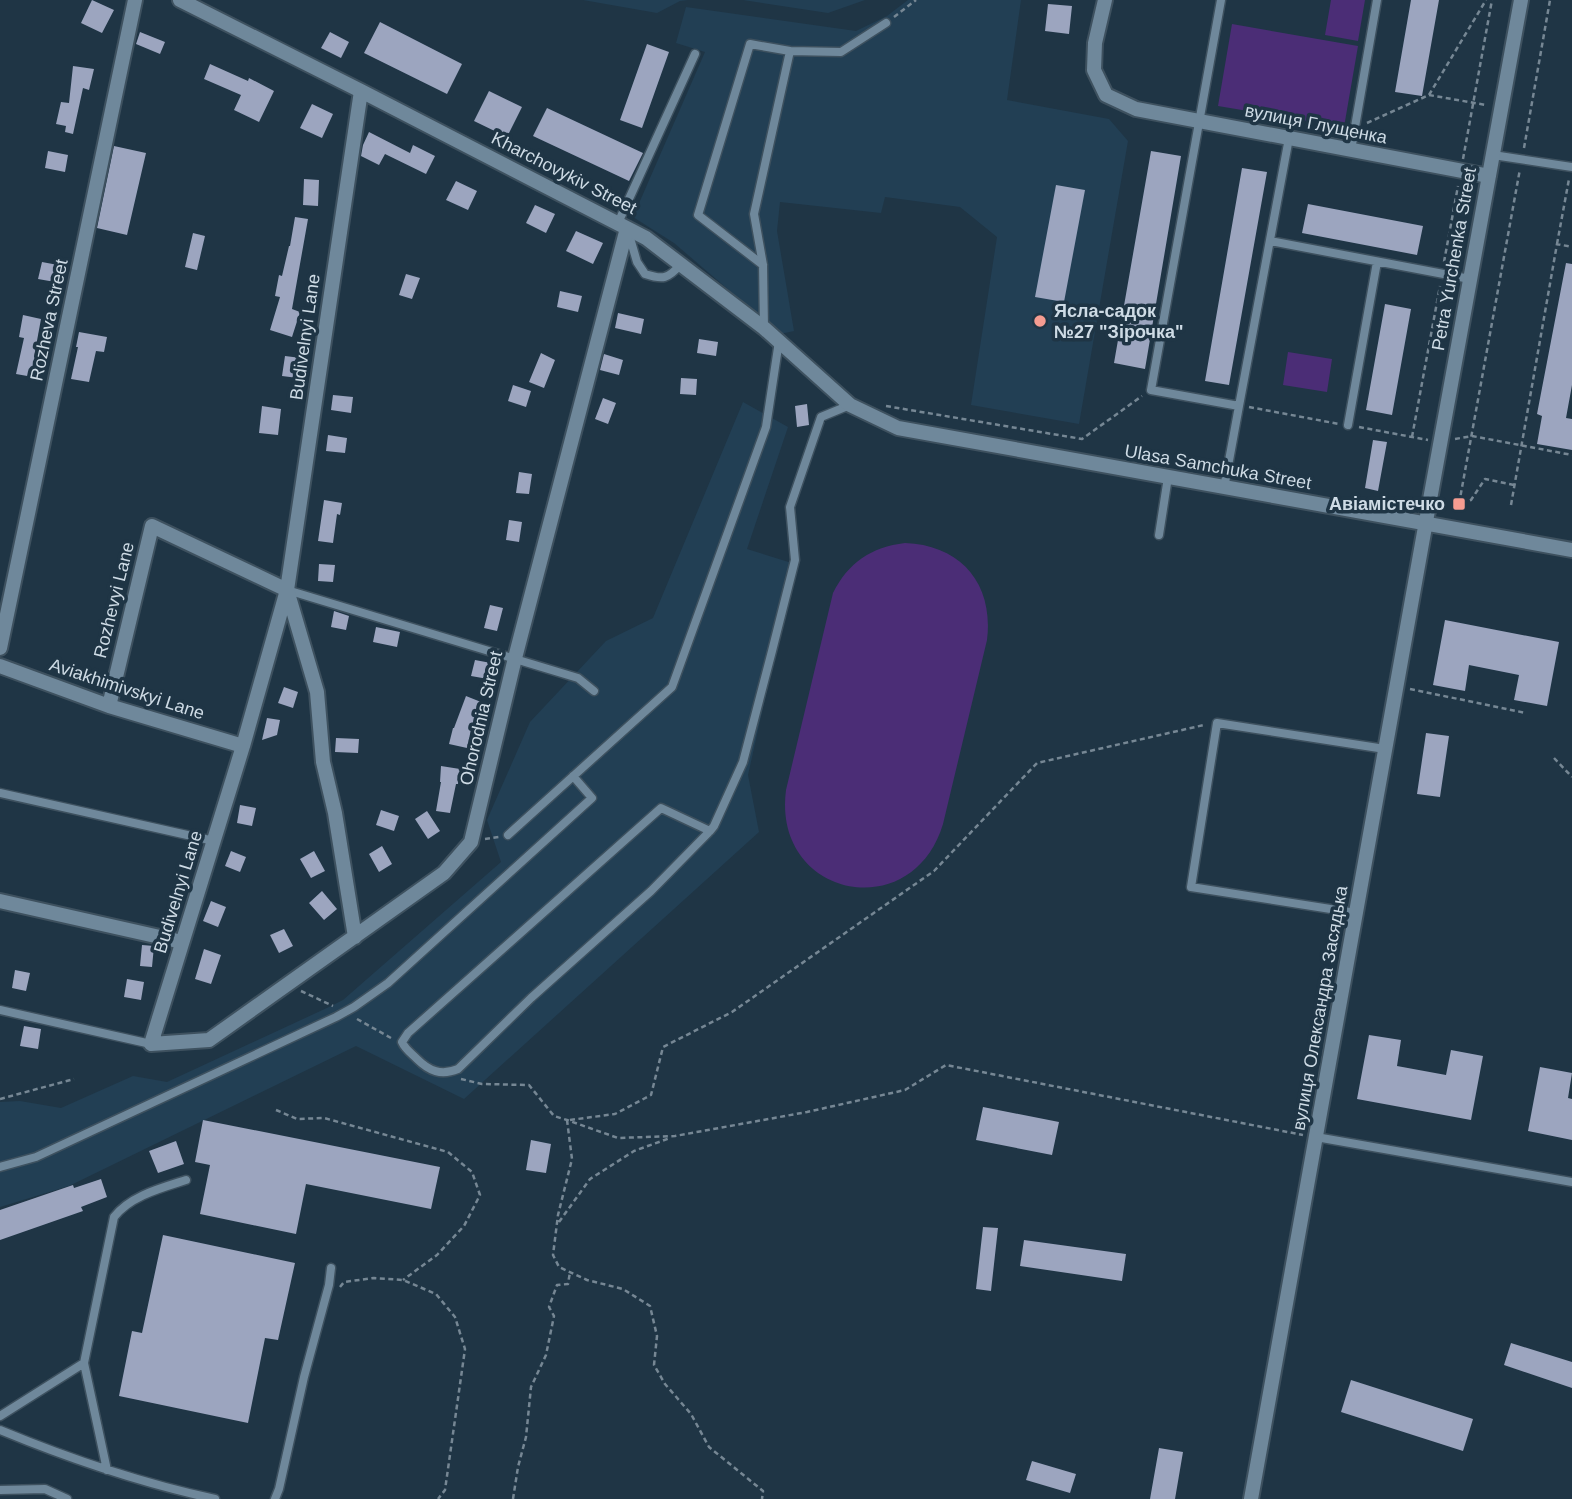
<svg xmlns="http://www.w3.org/2000/svg" width="1572" height="1499" viewBox="0 0 1572 1499" font-family="Helvetica,sans-serif">
<style>
.built{fill:#223f54}
.green{fill:#4b2d76}
.building{fill:#9ca5bf}
.lines{fill:none;stroke-linecap:round;stroke-linejoin:round}
.service-casing{stroke:#3e515f;stroke-width:11}
.minor-casing{stroke:#3e515f;stroke-width:18}
.path{stroke:#768794;stroke-width:2.5;stroke-dasharray:5 3.5;stroke-linecap:butt}
.service{stroke:#6f889b;stroke-width:8}
.minor{stroke:#6f889b;stroke-width:14}
.poi-dot{fill:#f59c91;stroke:#1f3545;stroke-width:2.5}
.labels{text-anchor:middle;dominant-baseline:central;stroke-width:7;stroke-linejoin:round;paint-order:stroke}
.street-label{font-size:18px;fill:#cedbe5;stroke:#1f3545}
.poi-label{font-size:18px;font-weight:bold;fill:#cedbe5;stroke:#1f3545;text-anchor:start}
</style>
<rect width="100%" height="100%" fill="#1f3545"/>
<!-- built -->
<path class="built" d="M583 0H688L680 1 657 13Z
M743 0H865L828 13Z
M908 0H1021L1007 100 1109 119 1128 141 1079 424 971 405 997 237 960 207 885 197 881 213 780 202 777 231 794 331 780 334 674 243 633 217 705 52 676 43 686 7 856 31 887 16Z
M743 402 788 427 747 549 795 564 748 775 759 832 464 1099 356 1046 69 1186 0 1207V1102L20 1101 61 1108 133 1076 167 1082 329 1007 343 1000 501 862 487 820 530 722 606 641 653 618Z"/>
<!-- green -->
<path class="green" d="M1331 0H1365L1358 41 1325 35Z
M1232 24 1358 46 1344 127 1218 106Z
M1288 352 1332 359 1327 392 1283 385Z
M905 543C961 545 994 584 987 640L943 824C912 927 772 897 786 790L833 593C848 563 871 547 905 543Z"/>
<!-- building -->
<path class="building" d="M92 0 114 10 102 33 81 23Z
M1411 0H1439L1422 96 1395 92Z
M1048 4 1072 6 1069 34 1045 31Z
M380 22 462 64 447 94 364 53Z
M140 32 165 42 160 54 136 44Z
M330 32 349 42 341 58 321 48Z
M647 44 669 52 642 128 620 120Z
M210 64 248 81 249 78 274 91 259 122 234 110 241 95 204 79Z
M73 66 94 69 89 90 83 88 73 134 65 132 66 126 56 124 61 102 69 103Z
M489 91 522 107 507 137 474 121Z
M312 104 333 114 322 138 300 128Z
M547 108 643 153 629 181 533 136Z
M369 132 410 153 413 145 435 156 426 174 385 154 379 165 361 156 363 145Z
M114 146 146 153 127 235 97 228Z
M48 151 68 155 65 172 45 168Z
M1151 151 1181 156 1145 369 1114 363Z
M1242 168 1267 172 1229 385 1205 381Z
M304 179 319 180 318 206 303 205Z
M456 181 477 191 468 210 446 200Z
M1056 185 1085 190 1064 302 1035 297Z
M1308 204 1423 226 1417 255 1302 233Z
M535 205 555 214 546 233 526 223Z
M295 217 308 219 292 309 300 312 292 337 270 330 280 297 275 296 279 275 282 276 289 246H290Z
M576 231 603 243 593 264 566 251Z
M193 233 205 236 197 270 185 267Z
M42 262 58 265 55 282 38 279Z
M1566 263 1572 264V385L1566 418 1572 419V450L1537 444 1542 416 1537 414Z
M406 274 420 278 412 299 399 295Z
M560 291 582 296 578 312 557 307Z
M1385 304 1411 309 1392 415 1366 410Z
M618 313 644 319 641 334 615 328Z
M23 315 41 319 34 357 37 358 33 377 16 374 24 338 19 337Z
M79 332 107 337 104 352 96 351 89 382 71 379 78 347H76Z
M699 339 718 342 716 356 697 353Z
M541 353 555 360 544 388 529 382Z
M604 354 623 360 619 375 600 370Z
M285 356 301 358 298 378 282 376Z
M681 378 697 379 696 395 680 394Z
M513 385 531 391 526 407 508 401Z
M333 395 353 397 351 413 331 410Z
M603 398 616 403 608 424 595 419Z
M807 404 809 425 797 427 795 406Z
M262 406 281 409 278 435 259 433Z
M328 435 347 438 345 453 326 451Z
M1373 440 1387 442 1378 491 1365 488Z
M519 472 532 474 529 494 516 493Z
M324 500 342 503 340 515 337 514 333 543 318 541Z
M509 520 522 522 519 542 506 540Z
M319 564 335 565 333 582 318 581Z
M490 605 503 608 497 631 484 628Z
M334 611 349 616 346 630 331 627Z
M1445 620 1559 642 1547 706 1514 700 1519 675 1469 665 1465 691 1433 685Z
M376 627 400 632 397 647 373 642Z
M475 660 491 663 488 679 471 676Z
M284 687 298 692 293 708 278 703Z
M466 696 481 702 472 725 467 748 449 744 453 728H454Z
M267 718 280 720 277 735 262 740Z
M1426 733 1449 736 1440 797 1417 794Z
M336 738 359 739 358 753 335 752Z
M441 766 460 769 458 784H456L450 813 436 811 441 782H440Z
M240 805 256 808 252 826 237 823Z
M381 810 399 816 394 831 376 825Z
M427 811 440 831 428 839 415 819Z
M382 846 392 864 379 872 369 854Z
M231 851 246 857 240 872 225 866Z
M314 851 325 871 311 878 300 859Z
M322 891 337 909 324 920 309 903Z
M211 901 226 907 218 927 203 921Z
M284 929 293 946 279 953 270 935Z
M142 945 154 946 152 967 140 966Z
M204 949 221 955 211 984 195 979Z
M15 970 30 973 26 991 12 988Z
M127 979 144 982 141 1000 124 997Z
M24 1026 41 1029 38 1049 20 1046Z
M1369 1035 1401 1040 1397 1066 1446 1075 1451 1050 1483 1056 1471 1120 1357 1099Z
M1540 1067 1572 1073 1568 1098 1572 1099V1140L1528 1131Z
M983 1107 1059 1122 1052 1155 976 1140Z
M203 1120 440 1167 431 1209 306 1184 296 1234 200 1214 210 1165 195 1162Z
M531 1140 551 1144 546 1173 526 1170Z
M176 1141 184 1164 158 1173 149 1151Z
M101 1179 107 1197 81 1207 83 1211 0 1240V1210L73 1185 74 1188Z
M983 1227 998 1228 991 1291 976 1289Z
M163 1235 295 1263 278 1340 265 1338 248 1423 119 1396 132 1331 142 1333Z
M1024 1240 1126 1254 1122 1281 1020 1266Z
M1511 1343 1572 1362V1388L1504 1365Z
M1351 1380 1473 1419 1463 1451 1341 1412Z
M1159 1448 1183 1452 1175 1499H1150Z
M1032 1461 1076 1474 1070 1493 1026 1480Z"/>
<g class="lines">
<!-- service casing -->
<g class="service-casing">
<path id="service" d="M1221 0 1151 390 1239 406 1224 488
M1351 150 1377 0
M1493 155 1572 167
M618 223 695 54
M628 231 637 262 645 274C663 280 668 279 681 264
M1270 241 1470 279
M763 265 698 215 750 44 790 51
M764 328 763 265 754 214 790 51 841 52 886 23
M1239 406 1289 138
M1348 425 1377 262
M1159 535 1168 477
M287 590 578 678 594 691
M0 793 214 841
M710 831 661 808 408 1033 402 1042C405 1049 411 1053 417 1059 429 1071 441 1076 458 1069L531 998 651 891 710 831 714 826 743 762 772 651 795 560 790 507 821 417 850 405
M508 835 672 687 766 427 779 341
M1356 913 1191 887 1217 723 1385 749
M0 1010 151 1044
M1316 1137 1572 1182
M0 1167 36 1157 336 1017 354 1007 388 983 592 798 573 776
M84 1363 114 1217C130 1196 161 1188 186 1180
M0 1416 84 1363 107 1470
M0 1430C70 1459 141 1483 215 1499
M0 1490 45 1489 67 1499
M275 1499 279 1489 304 1377 329 1285 331 1268"/>
</g>
<!-- minor casing -->
<g class="minor-casing">
<path id="minor" d="M180 0 361 91 646 238 764 328 850 405 898 428 1572 550
M1105 0 1095 43 1094 70 1106 95 1136 109 1489 176
M361 91 287 590 243 746 151 1044 209 1040 444 873 471 842 515 658 627 228
M0 648 135 0
M0 666 109 706 243 746
M109 706 152 526 287 590 317 692 323 762 335 813 355 937
M0 901 182 942
M1251 1499 1423 538 1521 0"/>
</g>
<!-- path -->
<path class="path" d="M894 17 916 0
M1429 95 1486 0
M1367 123 1429 95 1486 105
M1524 148 1550 0
M1463 159 1492 0
M1557 244 1569 179
M1444 262 1458 186
M886 406 1082 439 1142 396
M1249 407 1339 424
M1359 427 1428 440
M1412 437 1440 286
M1455 439 1472 436 1572 455
M1514 485 1485 479 1471 500 1459 504 1520 169
M1511 505 1557 244 1572 247
M1410 689 1526 713
M1554 758 1572 777
M485 839 499 837
M301 991 333 1006
M357 1019 391 1038
M461 1079 482 1084 529 1085 554 1116 567 1120 618 1138 675 1136 807 1112 905 1090 946 1065 1303 1135
M0 1099 74 1079
M276 1110 297 1119 324 1118 448 1152 472 1172 480 1195 464 1226 437 1255 403 1280
M567 1120 572 1159 558 1215 553 1255 559 1267 587 1280 623 1289 650 1306 657 1336 654 1365 665 1384 691 1414 709 1447 763 1491 762 1499
M570 1120 615 1114 651 1095 663 1047 732 1012 934 871 1037 763 1204 725
M559 1222 590 1179 634 1151 670 1138
M340 1287 344 1282 374 1278 403 1280 436 1294 455 1317 465 1349 445 1490 438 1499
M513 1499 518 1467 526 1437 531 1387 546 1355 554 1316 549 1307 557 1285 568 1284 570 1272"/>
<!-- service -->
<use href="#service" class="service"/>
<!-- minor -->
<use href="#minor" class="minor"/>
</g>
<!-- markers -->
<g class="poi-dot">
<circle cx="1040" cy="321" r="7"/>
<rect x="1452" y="497" width="14" height="14" rx="3.5"/>
</g>
<g class="labels">
<!-- street labels -->
<g class="street-label">
<text transform="translate(1316 124) rotate(11)">вулиця Глущенка</text>
<text transform="translate(564 173) rotate(27)">Kharchovykiv Street</text>
<text transform="translate(1454 259) rotate(-80)">Petra Yurchenka Street</text>
<text transform="translate(49 320) rotate(-78)">Rozheva Street</text>
<text transform="translate(305 337) rotate(-82)">Budivelnyi Lane</text>
<text transform="translate(1218 467) rotate(10)">Ulasa Samchuka Street</text>
<text transform="translate(114 600) rotate(-76)">Rozhevyi Lane</text>
<text transform="translate(127 689) rotate(18)">Aviakhimivskyi Lane</text>
<text transform="translate(481 718) rotate(-77)">Ohorodnia Street</text>
<text transform="translate(178 892) rotate(-73)">Budivelnyi Lane</text>
<text transform="translate(1320 1008) rotate(-80)">вулиця Олександра Засядька</text>
</g>
<!-- poi labels -->
<g class="poi-label">
<text x="1054" y="311">Ясла-садок<tspan x="1054" dy="21">№27 "Зірочка"</tspan></text>
<text x="1445" y="504" text-anchor="end">Авіамістечко</text>
</g>
</g>
</svg>
